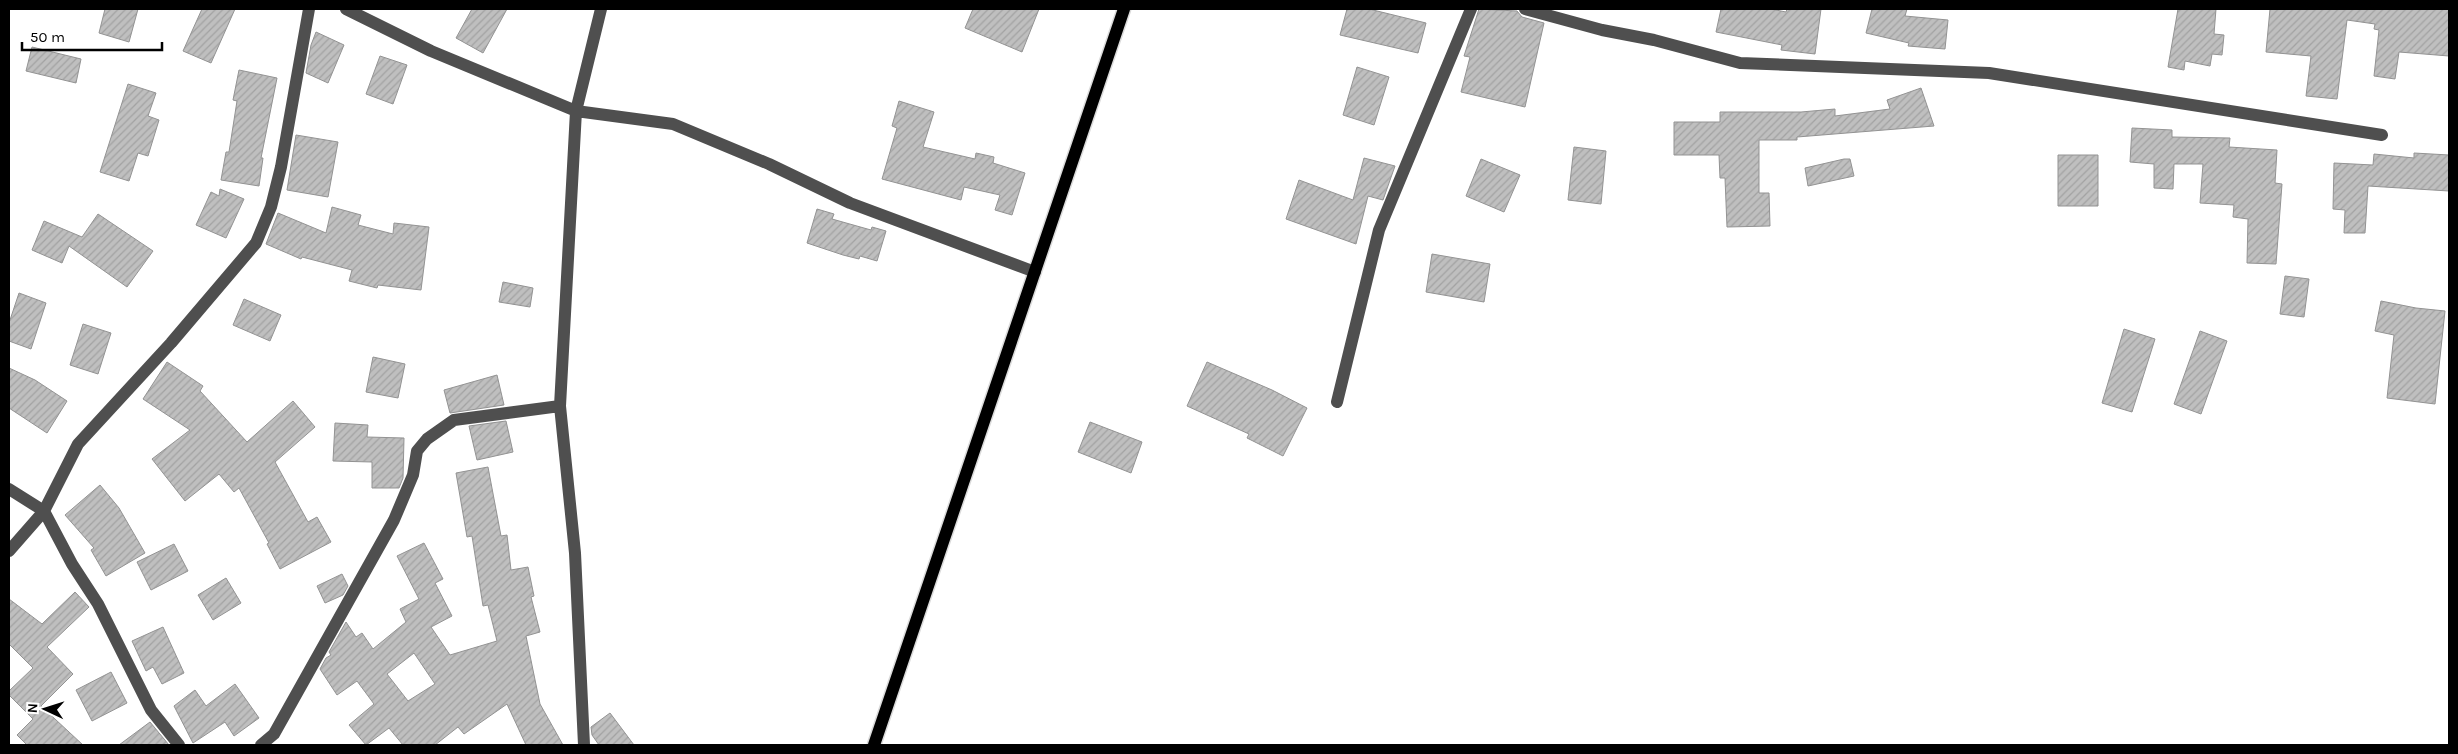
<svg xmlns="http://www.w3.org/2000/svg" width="2458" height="754" viewBox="0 0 2458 754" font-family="Karla,sans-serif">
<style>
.building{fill:url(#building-hatch);stroke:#939393;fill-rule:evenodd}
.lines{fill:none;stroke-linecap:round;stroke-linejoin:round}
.major-casing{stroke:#dbdbdb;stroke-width:15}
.minor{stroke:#4f4f4f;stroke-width:12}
.major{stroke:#000;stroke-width:12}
</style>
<defs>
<pattern id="building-hatch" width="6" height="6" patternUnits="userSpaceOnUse" patternTransform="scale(1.25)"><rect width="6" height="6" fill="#bfbfbf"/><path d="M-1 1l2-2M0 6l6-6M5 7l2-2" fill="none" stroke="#a2a2a2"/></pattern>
</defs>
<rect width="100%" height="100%" fill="#fff"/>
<!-- building -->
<path class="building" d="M105 9H138L129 42 99 33Z
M202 9H235L211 63 183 51Z
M472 9H507L483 53 456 38Z
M973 9H1039L1022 52 965 28Z
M1347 9H1369L1426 23 1418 53 1340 35Z
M1479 9 1517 11 1522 17 1544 23 1525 107 1461 92 1470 57 1464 56Z
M1721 9H1771L1786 12 1787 9H1821L1815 54 1781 50 1782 45 1716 32Z
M1872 9H1907L1905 16 1948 20 1945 49 1908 46 1909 43 1866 33Z
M2178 9H2216L2214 34 2224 35 2222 55 2212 54 2210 66 2185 61 2184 70 2168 67Z
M2270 9H2449V56L2399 52 2395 79 2374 76 2379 30 2374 29 2375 24 2347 20 2337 99 2306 96 2311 56 2266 52Z
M316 32 344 45 328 83 306 73 311 45Z
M32 47 81 59 76 83 26 71Z
M380 56 407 65 393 104 366 94Z
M1357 67 1389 77 1374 125 1343 115Z
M239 70 277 78 261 158H263L259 186 221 180 226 152H229L237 101 233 100Z
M128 84 156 93 148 116 159 120 148 156 138 153 129 181 100 172Z
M1921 88 1934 126 1797 137V140H1759V193H1769L1770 226 1727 227 1725 178H1720L1719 155H1674V122H1720V112H1801L1835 109V116L1890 109 1887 100Z
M899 101 934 112 923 147 975 159 976 153 994 157 993 163 1025 173 1012 215 995 210 1000 195 964 187 961 200 882 179 897 128 892 126Z
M2132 128 2172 130V137L2230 138 2229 147 2277 150 2275 183 2282 184 2276 264 2247 263 2248 219 2233 217 2234 205 2200 203 2203 164H2174L2173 189 2154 188V164L2130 162Z
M296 135 338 142 328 197 287 190Z
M1574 147 1606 151 1601 204 1568 200Z
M2414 153 2449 155V191L2368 186 2365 233H2344L2345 210 2333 209 2334 163 2373 165 2374 154 2414 158Z
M2058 155H2098V206H2058Z
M1364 158 1395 166 1383 200 1368 196 1356 244 1286 219 1299 180 1353 200Z
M1481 159 1520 175 1504 212 1466 196Z
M1844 159H1850L1854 176 1808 186 1805 168Z
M220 189 244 199 226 238 196 225 211 192 219 196Z
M332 207 361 215 358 225 393 234 394 223 429 227 421 290 378 285 377 288 349 281 352 270 302 257 301 259 266 244 278 213 326 233Z
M817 209 834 214 832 219 871 230 872 227 886 231 877 261 860 256 859 259 843 255 807 243Z
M98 214 153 251 127 287 69 246 62 263 32 250 44 221 82 237Z
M1432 254 1490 264 1484 302 1426 292Z
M2285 276 2309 279 2304 317 2280 314Z
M503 282 533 288 530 307 499 302Z
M19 293 46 303 31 349 9 341V323Z
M244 299 281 315 270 341 233 325Z
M2381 301 2416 308 2445 311 2435 404 2387 398 2394 335 2375 331Z
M83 324 111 333 98 374 70 365Z
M2124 329 2155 339 2132 412 2102 403Z
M2200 331 2227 341 2201 414 2174 404Z
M373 357 405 364 398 398 366 392Z
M167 362 203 386 200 391 247 442 293 401 315 427 275 462 308 522 317 517 331 542 280 569 267 544 269 543 239 488 234 492 219 474 185 501 152 459 190 430 143 399Z
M1207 362 1272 390 1307 408 1283 456 1247 438 1249 434 1187 406Z
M9 368 35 380 67 401 47 433 9 408Z
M497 375 504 405 450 413 444 390Z
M506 421 513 452 477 460 469 426Z
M1090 422 1142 442 1131 473 1078 452Z
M335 423 368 425 367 437 404 438 403 478 399 488H372V462L333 461Z
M488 467 501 536 507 535 511 570 528 567 534 596 531 597 540 632 526 636 540 704 563 745H526L507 704 464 734 458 727 435 745H403L389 728 366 745 349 725 374 704 357 681 337 695 320 669 326 658 331 655 329 652 346 622 356 637 362 633 373 649 406 622 400 609 419 599 397 556 424 543 443 579 435 583 452 616 431 627 450 655 497 641 488 605 483 606 472 536 467 537 456 473ZM414 653 435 684 408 701 387 674Z
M100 485 119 508 145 553 106 576 91 550 94 548 65 515Z
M174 544 188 571 151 590 137 562Z
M342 574 348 586 343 595 325 603 317 586Z
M226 578 241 603 213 620 198 595Z
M75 592 89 607 47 647 73 674 41 706 83 745H27L17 735 33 719 9 695V691L33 668 9 644V599L42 624Z
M163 627 184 673 162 684 153 667 146 671 132 641Z
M111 672 127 703 92 721 76 690Z
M235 684 259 718 234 736 225 722 193 743 174 706 195 690 206 706Z
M610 713 634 745H599L592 735 591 727Z
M150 722 169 745H119Z"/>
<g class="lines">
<!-- major casing -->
<g class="major-casing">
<path id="major" d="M874 745 1124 9"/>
</g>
<!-- minor -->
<path class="minor" d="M346 9 431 51 576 111 673 124 769 164 850 203 1035 272
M1525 9 1602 30 1654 40 1740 63 1989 73 2382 135
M1337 402 1379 230 1471 9
M9 489 44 511 72 564 98 604 151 710 179 745
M9 551 44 511 78 444 171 343 256 243 271 207 281 167 309 9
M261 745 274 734 394 520 413 475 417 451 427 439 454 420 560 406
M584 745 575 553 560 406 576 111 601 9"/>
<!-- major -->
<use href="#major" class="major"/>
</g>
<!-- border -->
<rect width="2458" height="754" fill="none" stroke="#000000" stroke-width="20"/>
<!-- north arrow -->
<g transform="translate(45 709) rotate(274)" stroke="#ffffff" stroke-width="4" paint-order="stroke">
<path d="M0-4L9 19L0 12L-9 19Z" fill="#000000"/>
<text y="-8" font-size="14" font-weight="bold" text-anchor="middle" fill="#000000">N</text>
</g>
<!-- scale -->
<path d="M22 42v8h140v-8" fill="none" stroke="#000000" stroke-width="2.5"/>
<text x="30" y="42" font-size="15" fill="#000000" stroke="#ffffff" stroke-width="4" paint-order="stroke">50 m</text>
</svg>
